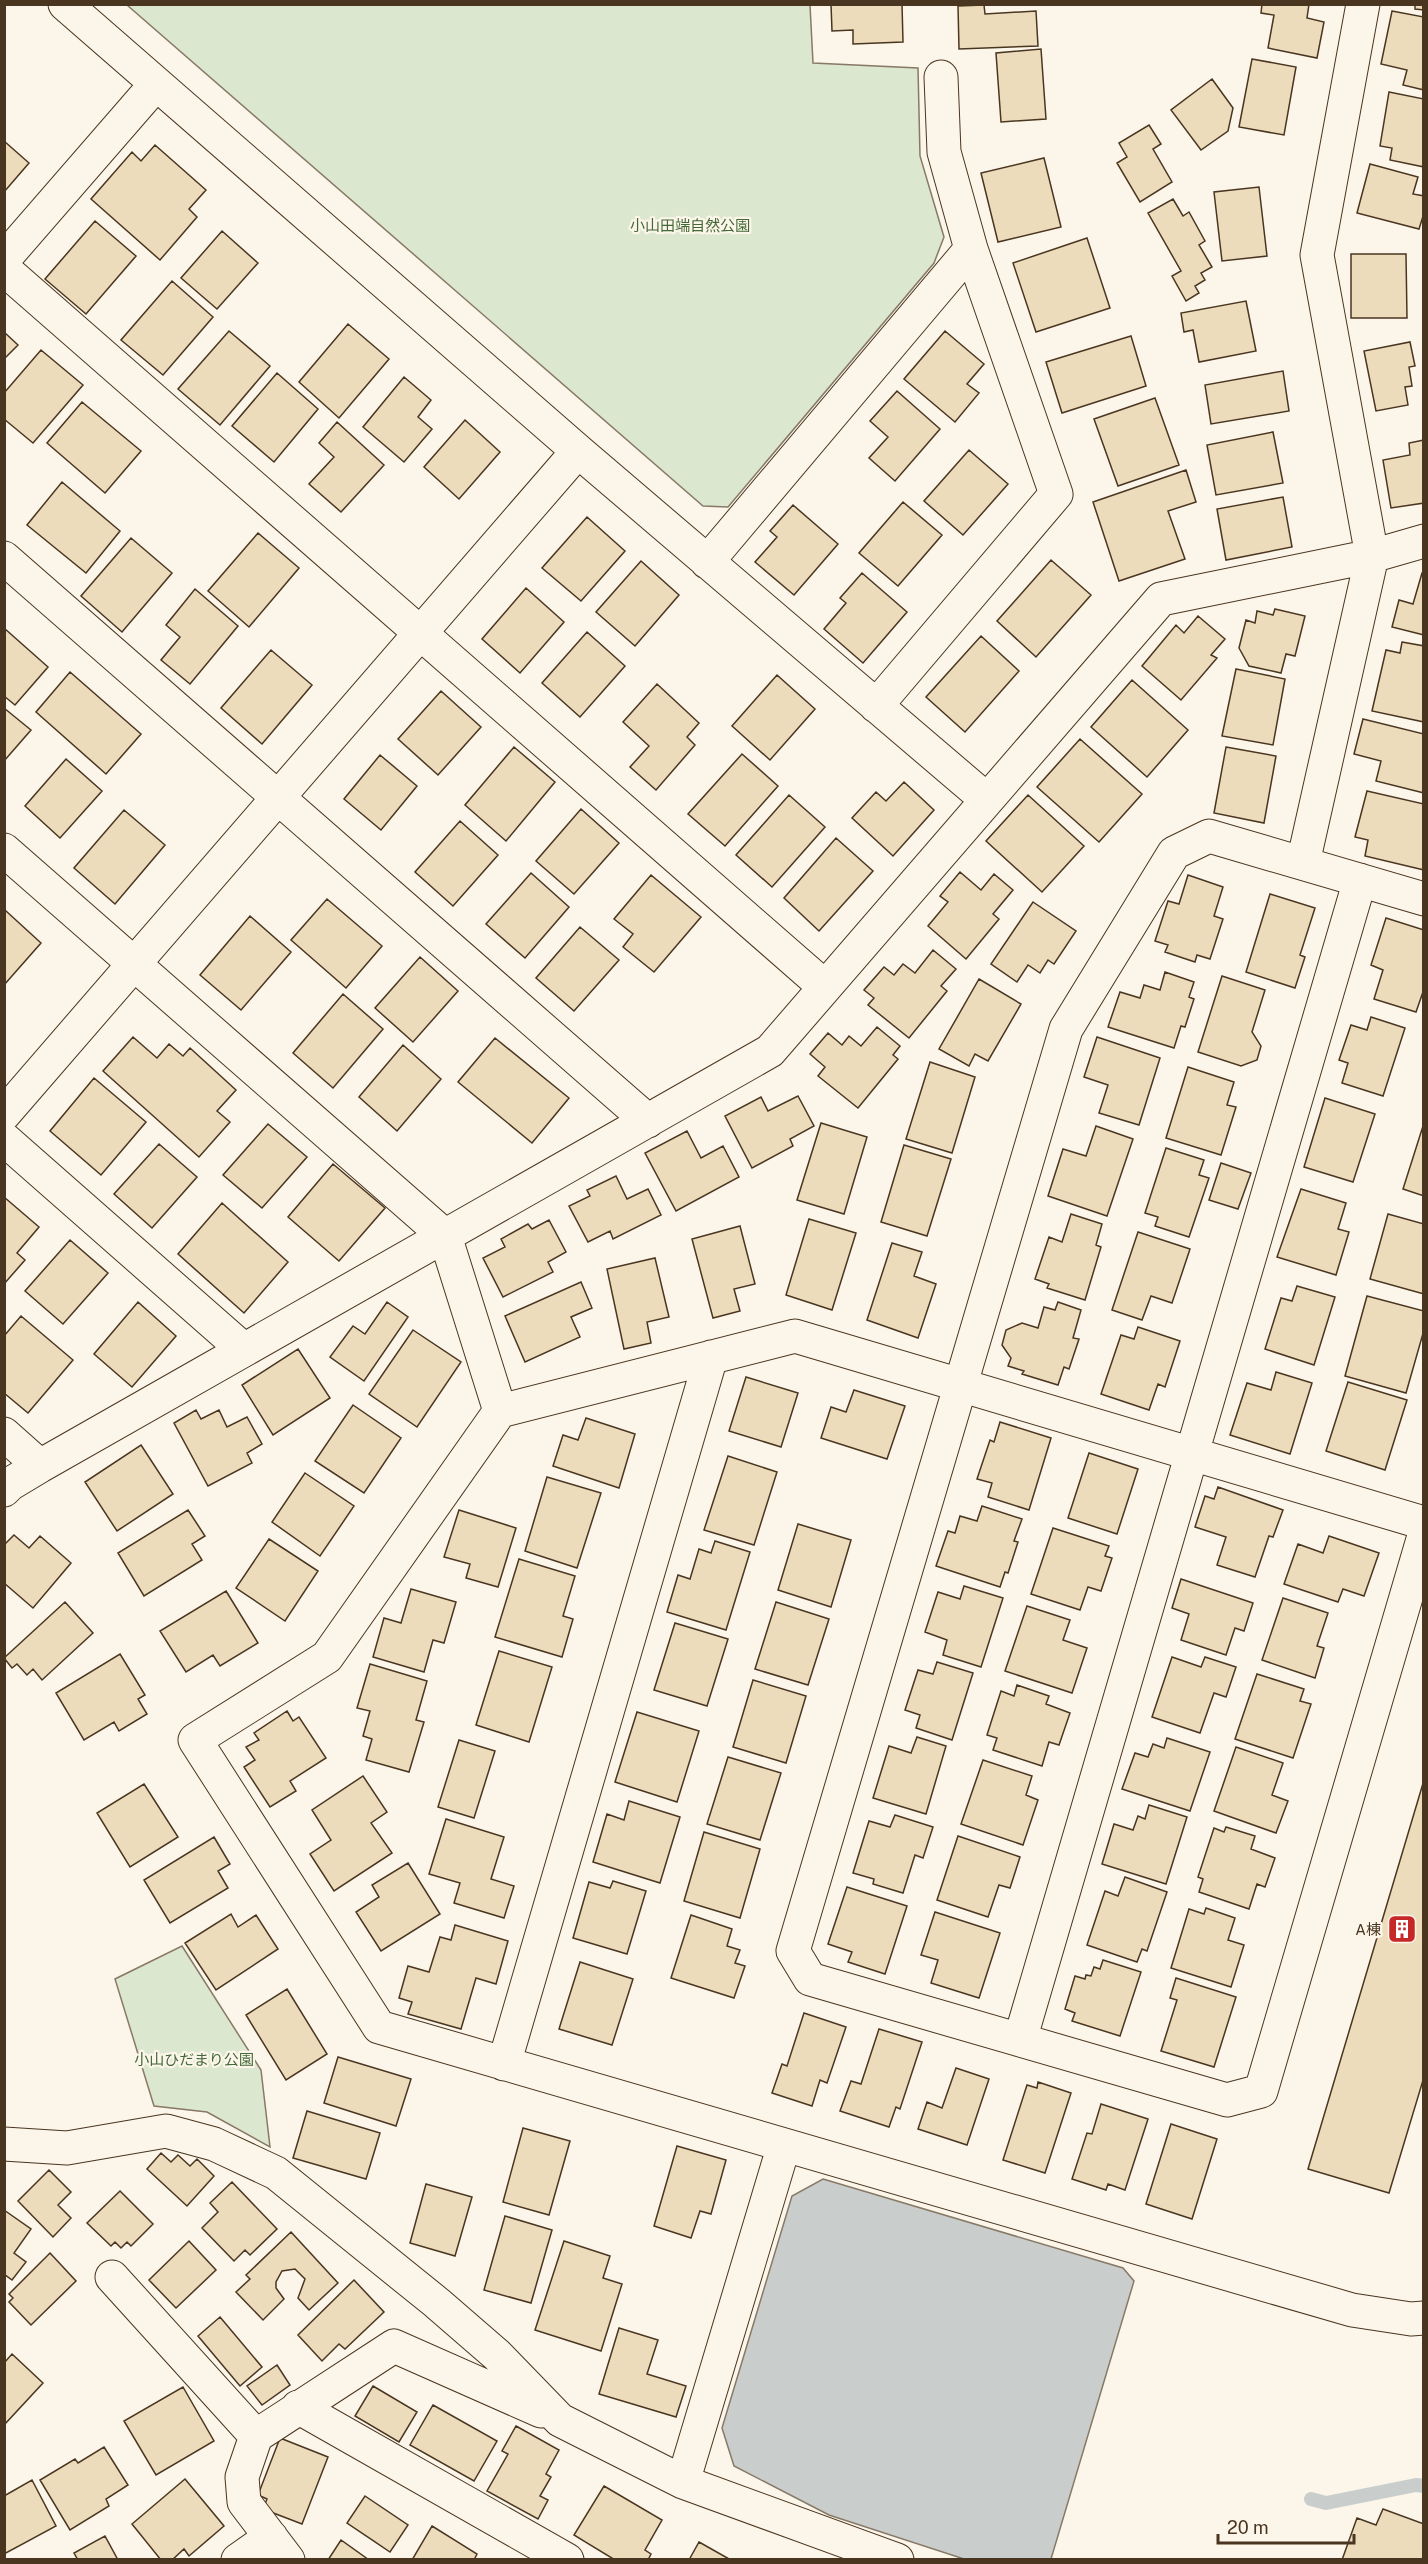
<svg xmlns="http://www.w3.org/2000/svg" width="1428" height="2564" viewBox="0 0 1428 2564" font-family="'Public Sans','Noto Sans JP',sans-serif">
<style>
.green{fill:#dce7d0;stroke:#887966;stroke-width:1.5}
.water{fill:#c9cecd;stroke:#887966;stroke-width:1.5}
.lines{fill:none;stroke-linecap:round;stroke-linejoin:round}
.stream{stroke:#c9cecd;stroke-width:14}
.building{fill:#ecdcbc;stroke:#4a3520;stroke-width:1.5}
.minor-casing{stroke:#4a3520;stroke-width:35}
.minor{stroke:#fbf6e9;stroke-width:33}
.labels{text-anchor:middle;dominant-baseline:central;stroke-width:4.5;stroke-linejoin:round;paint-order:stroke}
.park-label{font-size:15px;fill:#436837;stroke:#fbf6e9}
.poi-label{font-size:15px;fill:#4a3520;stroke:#fbf6e9;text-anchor:end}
</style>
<rect width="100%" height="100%" fill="#fbf6e9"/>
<!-- green -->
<path class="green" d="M127 5H810L813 63 918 68 920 156 944 237 934 263 728 507 703 506Z
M182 1946 261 2070 270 2147 207 2112 154 2106 115 1979Z"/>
<!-- water -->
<path class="water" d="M823 2179 1123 2268 1134 2281 1051 2559H964L829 2515 734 2466 722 2428 792 2196Z"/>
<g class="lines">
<!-- stream -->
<path class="stream" d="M1311 2499 1326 2503 1416 2485 1424 2486"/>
</g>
<!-- building -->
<path class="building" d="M831 4H902L903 42 853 44V30L832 31Z
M1262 4H1309L1307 18 1324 22 1317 58 1268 48 1274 15 1261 13Z
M1415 4H1424V10L1415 9Z
M984 5 985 14 1036 11 1038 46 959 49 958 6Z
M1392 11 1424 17V90L1403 85 1407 70 1381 64Z
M1041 49 1046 119 1001 122 996 53Z
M1252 59 1296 67 1284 135 1239 127Z
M1212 79 1233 108 1228 131 1201 150 1171 110Z
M1389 92 1424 99V167L1390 160 1392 148 1380 146Z
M1149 125 1161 144 1153 149 1172 182 1140 202 1117 163 1127 157 1119 143Z
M4 141 29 163 4 192Z
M155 145 206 190 189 209 197 217 160 260 91 199 132 152 141 161Z
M1044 158 1061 227 998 242 981 173Z
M1370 164 1418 177 1413 194 1424 196V213L1419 229 1357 213Z
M1259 187 1267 256 1222 261 1214 192Z
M1173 199 1183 216 1189 212 1205 241 1199 245 1212 267 1201 273 1205 280 1195 286 1199 293 1186 301 1172 276 1181 271 1148 213Z
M95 221 136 256 86 314 45 279Z
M222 231 258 263 217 309 181 278Z
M1087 238 1110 308 1036 332 1013 263Z
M1351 254H1406L1407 318H1351Z
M172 281 213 317 163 375 121 340Z
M1246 301 1256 351 1199 362 1193 330 1184 332 1181 313Z
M348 324 389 359 339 418 299 382Z
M229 331 270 366 220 425 178 389Z
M945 331 984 364 967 384 979 393 955 422 904 379Z
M4 332 18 345 4 359Z
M1131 336 1146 386 1062 413 1046 362Z
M1410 342 1415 366 1409 367 1412 386 1405 387 1408 405 1376 411 1364 351Z
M41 350 83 385 33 443 4 419V393Z
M1283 371 1289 411 1211 424 1205 385Z
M277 373 318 409 274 462 232 426Z
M404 377 431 400 418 417 432 429 404 462 363 427Z
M897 391 940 429 895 481 869 458 888 437 870 421Z
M1155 398 1179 465 1118 486 1094 419Z
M82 402 141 451 105 493 47 443Z
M465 420 500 452 459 499 424 467Z
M337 422 384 465 341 512 309 484 334 457 319 443Z
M1273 432 1283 483 1216 495 1207 445Z
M1424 440V503L1391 508 1383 460 1410 455 1409 443Z
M969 450 1008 484 963 535 924 501Z
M1186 470 1196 502 1168 511 1185 559 1119 581 1093 502Z
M62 482 120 531 86 573 27 525Z
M1283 497 1292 547 1226 560 1217 509Z
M903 502 942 535 898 586 859 553Z
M793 505 838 544 794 595 755 562 777 537 770 531Z
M587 517 625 551 581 601 542 568Z
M258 533 299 568 249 627 208 591Z
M131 538 172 573 122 632 81 596Z
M1051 560 1091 595 1036 657 997 621Z
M641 561 679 595 635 646 596 612Z
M862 573 907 612 863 663 824 629 846 603 840 598Z
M1422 573H1424V635L1392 627 1399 600 1413 604Z
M526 588 564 622 520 673 482 639Z
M195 589 238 626 190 684 161 660 180 637 166 625Z
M1275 609 1305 616 1295 656 1286 654 1281 673 1249 666 1239 648 1246 620 1255 623 1257 611 1273 615Z
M1198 616 1225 639 1211 655 1217 658 1181 700 1142 666 1176 625 1184 633Z
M4 628 48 667 15 705 4 696Z
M587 632 625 666 580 717 542 683Z
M981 636 1019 671 965 732 926 697Z
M1402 642 1424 646V722L1372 711 1386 650 1400 653Z
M271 650 312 685 262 744 221 708Z
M1236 669 1285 679 1273 745 1222 736Z
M70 672 141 734 106 774 36 712Z
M777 675 815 709 770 760 732 726Z
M1132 680 1188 730 1147 777 1091 727Z
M657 684 699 723 687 737 695 745 656 790 630 767 649 746 623 722Z
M441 691 481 727 438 775 398 739Z
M4 708 31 730 4 761Z
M1363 719 1424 734V793L1376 781 1381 761 1354 754Z
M1080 739 1142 794 1099 842 1037 787Z
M514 747 555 782 506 841 465 805Z
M1226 747 1276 756 1264 823 1214 813Z
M742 754 778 786 725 846 688 814Z
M380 755 417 786 381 830 344 799Z
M66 759 102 791 60 838 25 806Z
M904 782 934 810 893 856 852 818 876 792 886 801Z
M1367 791 1424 804V870L1365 856 1368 840 1355 837Z
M789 795 825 827 772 887 736 855Z
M1028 795 1084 846 1042 892 986 841Z
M581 809 619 843 574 894 536 861Z
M124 810 165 845 115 904 74 868Z
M460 821 498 855 453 906 415 872Z
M836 838 873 871 819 931 784 898Z
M960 872 981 890 994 874 1013 890 993 914 999 919 966 959 928 926 948 902 940 896Z
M531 873 569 907 525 958 486 924Z
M651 875 701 917 654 972 623 947 633 934 614 919Z
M1188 875 1223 887 1214 916 1223 919 1210 959 1197 955 1195 962 1165 952 1168 945 1155 941 1168 901 1179 904Z
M1270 894 1315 908 1300 955 1305 957 1295 988 1246 972Z
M327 899 382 946 346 988 291 940Z
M1033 902 1076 931 1054 964 1048 960 1040 973 1028 965 1017 982 991 964Z
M6 911 41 943 4 985V912Z
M250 916 291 952 241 1010 200 975Z
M1386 918 1424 930V989L1416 1012 1374 999 1383 970 1371 965Z
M580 927 619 960 574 1011 536 978Z
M933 950 956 969 941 986 947 991 909 1038 868 1005 874 998 864 990 884 967 894 975 903 964 915 973Z
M420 957 458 991 413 1042 375 1008Z
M1165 972 1194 982 1189 997 1194 999 1185 1027 1181 1026 1174 1048 1108 1027 1120 992 1140 998 1144 985 1160 990Z
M1222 976 1265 990 1252 1032 1261 1046 1257 1060 1241 1066 1198 1052Z
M979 979 1021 1004 988 1061 975 1054 969 1066 939 1049Z
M343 994 383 1029 333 1088 293 1053Z
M1371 1017 1405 1028 1383 1096 1342 1083 1348 1063 1339 1060 1351 1025 1367 1030Z
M877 1027 900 1046 893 1055 898 1059 858 1108 818 1076 825 1067 810 1054 828 1033 842 1045 849 1036 861 1046Z
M133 1037 157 1058 169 1044 183 1056 190 1048 236 1090 217 1111 230 1122 199 1157 103 1071Z
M1097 1037 1160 1058 1139 1125 1099 1113 1108 1085 1084 1077Z
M495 1038 569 1098 532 1143 458 1082Z
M403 1045 441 1079 397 1131 359 1097Z
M930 1062 975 1077 952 1153 906 1139Z
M1188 1067 1234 1082 1227 1105 1236 1107 1221 1155 1166 1138Z
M94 1078 146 1122 101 1175 50 1131Z
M798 1096 814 1126 790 1139 793 1146 752 1168 725 1116 761 1097 768 1111Z
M1325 1098 1375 1114 1353 1182 1304 1167Z
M821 1123 867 1137 844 1214 797 1200Z
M268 1124 307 1157 262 1208 223 1175Z
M1096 1126 1133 1139 1107 1216 1048 1196 1063 1149 1086 1156Z
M1423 1126H1424V1196L1403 1189Z
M687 1131 701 1158 723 1146 739 1177 676 1211 645 1153Z
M159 1144 197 1177 152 1228 114 1194Z
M904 1145 951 1159 927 1236 881 1222Z
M1166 1148 1204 1160 1199 1175 1209 1178 1189 1237 1155 1226 1158 1217 1145 1213Z
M1221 1163 1251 1173 1238 1209 1209 1200Z
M333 1164 385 1208 339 1261 288 1217Z
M616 1176 627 1199 648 1189 661 1215 613 1239 610 1231 588 1242 569 1206 590 1196 587 1190Z
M1301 1189 1346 1203 1338 1229 1349 1232 1336 1275 1277 1257Z
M4 1197 39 1227 17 1253 25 1260 4 1284Z
M222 1203 288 1262 244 1313 178 1254Z
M1071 1214 1102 1224 1096 1245 1101 1247 1085 1300 1047 1288 1049 1284 1035 1279 1049 1237 1062 1242Z
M1388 1214 1424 1224V1294L1370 1279Z
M809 1219 856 1233 832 1310 786 1295Z
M549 1220 566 1252 548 1262 553 1272 503 1297 483 1258 505 1247 501 1239 528 1224 532 1229Z
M740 1226 755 1284 734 1289 740 1311 713 1318 692 1239Z
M1138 1232 1190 1249 1172 1303 1151 1296 1142 1320 1112 1310Z
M70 1240 108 1273 63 1324 25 1291Z
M892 1243 922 1252 914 1276 936 1284 918 1338 867 1320Z
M655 1258 669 1317 647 1322 651 1343 624 1349 607 1269Z
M581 1282 592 1308 571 1317 580 1337 525 1362 505 1316Z
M1297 1286 1335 1297 1314 1365 1265 1349 1281 1298 1292 1301Z
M1367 1296 1424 1311V1330L1406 1393 1345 1376Z
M138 1302 176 1336 132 1387 94 1354Z
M387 1302 408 1317 364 1381 330 1357 353 1326 365 1334Z
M1058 1302 1081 1310 1073 1338 1079 1339 1069 1369 1064 1367 1058 1385 1022 1374 1024 1371 1008 1366 1011 1358 1002 1345 1006 1330 1022 1323 1038 1328 1044 1307 1055 1310Z
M21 1316 73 1360 28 1413 4 1393V1336Z
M1138 1327 1180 1341 1165 1387 1158 1384 1149 1410 1101 1394 1121 1335 1134 1339Z
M413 1330 461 1362 417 1427 369 1394Z
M298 1349 330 1398 273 1435 242 1385Z
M1276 1372 1312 1383 1290 1454 1230 1435 1247 1383 1271 1390Z
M746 1377 798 1393 781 1447 729 1431Z
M1348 1382 1407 1400 1385 1470 1326 1451Z
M854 1390 905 1406 887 1459 821 1438 831 1407 846 1412Z
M353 1405 401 1438 364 1493 315 1461Z
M196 1410 201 1419 219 1410 227 1427 247 1417 262 1444 247 1453 252 1463 208 1486 174 1423Z
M586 1418 635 1434 619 1488 553 1466 563 1435 578 1440Z
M1000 1422 1051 1438 1029 1510 988 1497 992 1483 977 1479 990 1440 994 1442Z
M141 1445 173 1494 117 1531 85 1482Z
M1089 1453 1138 1469 1117 1534 1068 1518Z
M728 1456 777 1472 754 1545 704 1530Z
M305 1473 354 1506 320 1556 272 1522Z
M547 1477 601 1493 577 1568 525 1551Z
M1218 1487 1283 1510 1273 1537 1269 1536 1255 1577 1217 1565 1226 1537 1195 1527 1205 1496 1214 1499Z
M982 1506 1022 1519 1014 1541 1018 1542 1008 1573 1005 1572 1000 1587 936 1566 948 1531 955 1533 960 1516 977 1521Z
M188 1510 205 1536 192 1544 202 1560 144 1596 118 1553Z
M459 1510 516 1528 498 1587 466 1578 470 1564 444 1557Z
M798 1524 851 1540 831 1607 778 1590Z
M1053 1528 1109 1546 1105 1556 1112 1558 1101 1591 1088 1587 1080 1610 1031 1594Z
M14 1535 29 1548 40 1536 71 1563 33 1608 4 1583V1545Z
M1329 1536 1379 1553 1364 1596 1343 1589 1338 1602 1284 1584 1298 1544 1323 1553Z
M269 1539 318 1571 285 1621 236 1588Z
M715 1541 750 1552 726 1630 667 1612 678 1575 690 1579 699 1549 711 1553Z
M519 1559 575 1576 563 1616 573 1619 562 1657 495 1637Z
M1181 1579 1253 1603 1244 1631 1235 1628 1226 1655 1181 1640 1189 1614 1172 1608Z
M964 1586 1003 1598 981 1667 943 1655 947 1640 925 1632 938 1592 960 1599Z
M411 1589 456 1602 444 1643 433 1640 424 1672 373 1657 384 1618 401 1623Z
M226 1591 258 1643 220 1666 213 1655 186 1672 160 1631Z
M1283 1598 1328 1613 1317 1646 1324 1648 1315 1678 1262 1660Z
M65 1602 93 1633 42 1680 33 1669 27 1675 17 1664 12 1668 4 1658Z
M776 1602 829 1619 808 1685 755 1669Z
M1027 1606 1070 1620 1063 1640 1087 1648 1072 1693 1005 1671Z
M675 1623 728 1639 707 1706 654 1690Z
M499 1651 552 1667 529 1742 476 1725Z
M120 1654 145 1695 138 1699 147 1714 119 1731 114 1722 84 1740 56 1693Z
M1172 1657 1201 1667 1205 1657 1236 1667 1226 1697 1214 1693 1200 1733 1152 1717Z
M937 1662 973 1673 952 1740 916 1728 920 1715 905 1710 918 1670 933 1674Z
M370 1664 427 1681 416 1720 424 1722 409 1772 366 1760 372 1739 363 1736 370 1711 357 1708Z
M1257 1674 1304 1689 1300 1701 1311 1704 1293 1758 1235 1739Z
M753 1680 806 1696 786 1763 733 1747Z
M1017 1685 1049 1696 1046 1704 1070 1713 1059 1745 1049 1742 1042 1766 993 1750 997 1738 987 1735 1001 1691 1014 1696Z
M287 1711 293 1721 299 1717 326 1758 290 1781 296 1791 270 1807 244 1767 255 1760 246 1747 259 1740 254 1733Z
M637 1712 699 1731 677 1802 615 1782Z
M917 1737 946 1746 926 1814 873 1798 889 1746 911 1753Z
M1167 1738 1210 1752 1190 1811 1122 1789 1135 1753 1148 1757 1153 1744 1164 1748Z
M459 1740 495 1751 474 1818 438 1807Z
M1236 1747 1283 1763 1272 1795 1288 1801 1276 1833 1214 1811Z
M728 1757 781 1773 760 1840 707 1824Z
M983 1760 1032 1776 1026 1795 1038 1800 1023 1845 961 1824Z
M363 1776 387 1812 371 1823 392 1853 334 1891 310 1854 331 1840 312 1810Z
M1424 1780V2077L1389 2193 1308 2169Z
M144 1784 178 1837 130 1867 97 1813Z
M629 1801 680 1817 660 1883 593 1862 607 1814 624 1820Z
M1149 1805 1187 1817 1166 1884 1102 1864 1114 1824 1133 1830 1138 1816 1145 1819Z
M895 1815 933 1827 923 1858 915 1855 903 1893 873 1884 874 1879 853 1873 869 1821 890 1827Z
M446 1819 504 1837 491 1879 514 1886 504 1918 454 1903 460 1883 429 1874Z
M1226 1827 1255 1836 1251 1849 1275 1858 1265 1887 1257 1884 1249 1909 1199 1892 1203 1879 1198 1877 1214 1828 1224 1832Z
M704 1832 760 1849 740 1918 684 1901Z
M958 1836 1020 1857 1010 1888 999 1885 988 1917 937 1900Z
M214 1837 230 1864 218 1871 228 1888 170 1923 144 1880Z
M408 1863 440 1914 381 1951 356 1912 379 1897 372 1885Z
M1125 1877 1167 1892 1147 1951 1142 1949 1137 1962 1087 1945 1105 1891 1118 1896Z
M613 1881 646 1891 627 1954 573 1938 589 1882 610 1888Z
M847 1887 907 1906 885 1974 848 1962 852 1952 828 1944Z
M1206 1908 1235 1918 1228 1940 1244 1945 1231 1987 1171 1968 1189 1909 1204 1914Z
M935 1912 1000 1933 979 1998 931 1983 938 1960 921 1955Z
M231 1914 238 1927 256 1915 278 1949 216 1990 185 1943Z
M691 1915 732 1929 727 1946 740 1950 735 1963 745 1966 734 1998 671 1978Z
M455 1925 508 1941 496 1984 476 1978 461 2029 408 2014 412 2002 399 1998 408 1966 429 1972 440 1937 451 1940Z
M1103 1960 1141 1972 1120 2036 1072 2021 1075 2013 1065 2009 1075 1976 1085 1979 1086 1975 1091 1976 1094 1967 1100 1969Z
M580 1962 633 1979 612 2045 559 2029Z
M1176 1978 1236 1997 1214 2067 1161 2051 1177 2000 1170 1998Z
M287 1989 327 2054 286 2080 246 2015Z
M804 2013 846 2027 827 2083 820 2080 812 2106 772 2093 782 2064 787 2066Z
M879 2029 922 2042 900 2109 896 2107 889 2127 840 2111 851 2081 861 2084Z
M338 2057 411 2079 396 2126 324 2103Z
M956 2068 989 2079 967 2145 918 2129 927 2102 942 2108Z
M1038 2082 1071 2093 1045 2173 1003 2160 1027 2085 1037 2088Z
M1101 2104 1148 2119 1125 2190 1108 2184 1106 2190 1072 2179 1087 2133 1092 2134Z
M307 2111 380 2133 366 2179 293 2158Z
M1171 2124 1217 2139 1192 2219 1146 2204Z
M523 2128 570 2141 549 2215 503 2202Z
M677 2146 726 2160 711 2214 700 2211 691 2238 654 2226Z
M161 2153 171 2162 178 2155 190 2166 197 2159 214 2176 187 2206 147 2169Z
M49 2170 71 2192 58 2205 71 2218 53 2237 18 2201Z
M232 2182 277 2229 250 2255 245 2250 234 2261 202 2228 218 2212 210 2203Z
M426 2184 472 2197 455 2256 410 2243Z
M120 2191 153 2224 131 2246 127 2242 121 2248 115 2242 111 2246 87 2223Z
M4 2210 31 2229 14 2253 26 2262 12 2280 4 2274Z
M505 2216 552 2230 531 2303 484 2290Z
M291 2232 338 2283 309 2310 298 2298 305 2279 295 2269 282 2271 276 2282V2288L284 2299 263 2320 236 2292 250 2279 246 2275Z
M189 2241 216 2270 176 2308 149 2280Z
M564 2241 610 2256 603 2278 622 2284 601 2351 535 2330Z
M50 2253 76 2281 31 2325 9 2302 13 2298 9 2294Z
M354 2280 384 2312 345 2349 339 2344 322 2361 298 2335Z
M220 2317 262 2367 240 2386 198 2336Z
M619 2328 658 2340 647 2374 686 2386 676 2417 599 2394Z
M12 2354 43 2383 4 2425V2363Z
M277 2365 290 2385 262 2405 247 2386Z
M373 2386 417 2412 399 2442 355 2416Z
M183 2387 214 2441 156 2475 124 2421Z
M433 2405 497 2441 474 2481 410 2445Z
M516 2426 559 2450 546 2474 551 2477 540 2496 548 2500 538 2519 487 2491 508 2454 502 2451Z
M280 2438 328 2457 302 2524 263 2509 267 2499 258 2495Z
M104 2447 128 2485 106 2499 109 2506 70 2530 40 2480 75 2459 78 2463Z
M185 2479 224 2526 189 2556 184 2549 172 2560H161L132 2524Z
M32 2480 56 2526 4 2554V2496Z
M604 2486 662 2520 645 2550 651 2554 648 2560H615L574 2535Z
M365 2496 408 2525 390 2552 347 2523Z
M1383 2509 1424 2524V2560H1342L1357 2518 1376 2525Z
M432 2526 477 2554 474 2560H412Z
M105 2536 118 2560H78L74 2553Z
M341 2540 369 2560H328Z
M699 2542 731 2560H689Z"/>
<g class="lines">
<!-- minor casing -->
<g class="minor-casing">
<path id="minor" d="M65 4 578 451 987 800
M4 259 156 84
M4 269 825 987
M4 558 648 1121
M707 562 971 249
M876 706 1056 494 971 249 944 152 941 77
M4 850 445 1236 500 1411 327 1657 195 1740 379 2027 1352 2310 1411 2319 1424 2318
M1303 863 1372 556 1317 255 1363 4
M1424 899 1209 836 1174 853 1066 1029 793 1951 810 1979 1227 2100 1261 2091 1424 1536
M4 1114 578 451
M4 1139 244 1350
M500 1411 795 1336 1424 1523
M4 1434 40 1466
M4 1490 10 1484 40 1466 770 1051 1161 599 1372 556 1424 541
M1020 2040 1360 880
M504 2064 711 1357
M4 2144 67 2148 166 2131 214 2144 276 2173 437 2303 497 2355 560 2420 683 2482 897 2560
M112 2277 256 2436
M298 2407 567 2560
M683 2482 784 2145
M238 2560 271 2537
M288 2560 244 2502 242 2477 256 2436 394 2346 541 2411"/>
</g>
<!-- minor -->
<use href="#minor" class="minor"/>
</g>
<!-- icons -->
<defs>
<g id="building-square" transform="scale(1.5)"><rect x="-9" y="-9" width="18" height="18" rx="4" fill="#c62828" stroke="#fbf6e9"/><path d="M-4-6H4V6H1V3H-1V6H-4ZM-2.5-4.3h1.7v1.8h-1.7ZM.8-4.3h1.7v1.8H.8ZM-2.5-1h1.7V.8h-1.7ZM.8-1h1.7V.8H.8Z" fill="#fff"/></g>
</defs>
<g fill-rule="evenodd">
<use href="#building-square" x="1402" y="1929"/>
</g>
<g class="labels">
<!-- park labels -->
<g class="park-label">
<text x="690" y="225">小山田端自然公園</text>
<text x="194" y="2059">小山ひだまり公園</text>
</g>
<!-- poi labels -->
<g class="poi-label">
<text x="1381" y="1929">A棟</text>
</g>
</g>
<!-- border -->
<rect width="1428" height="2564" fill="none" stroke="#4a3520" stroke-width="12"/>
<!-- scale -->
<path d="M1218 2534v9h136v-9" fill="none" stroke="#4a3520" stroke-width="3"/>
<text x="1227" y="2534" font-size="18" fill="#4a3520" stroke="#fbf6e9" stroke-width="4.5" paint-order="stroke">20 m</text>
</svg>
